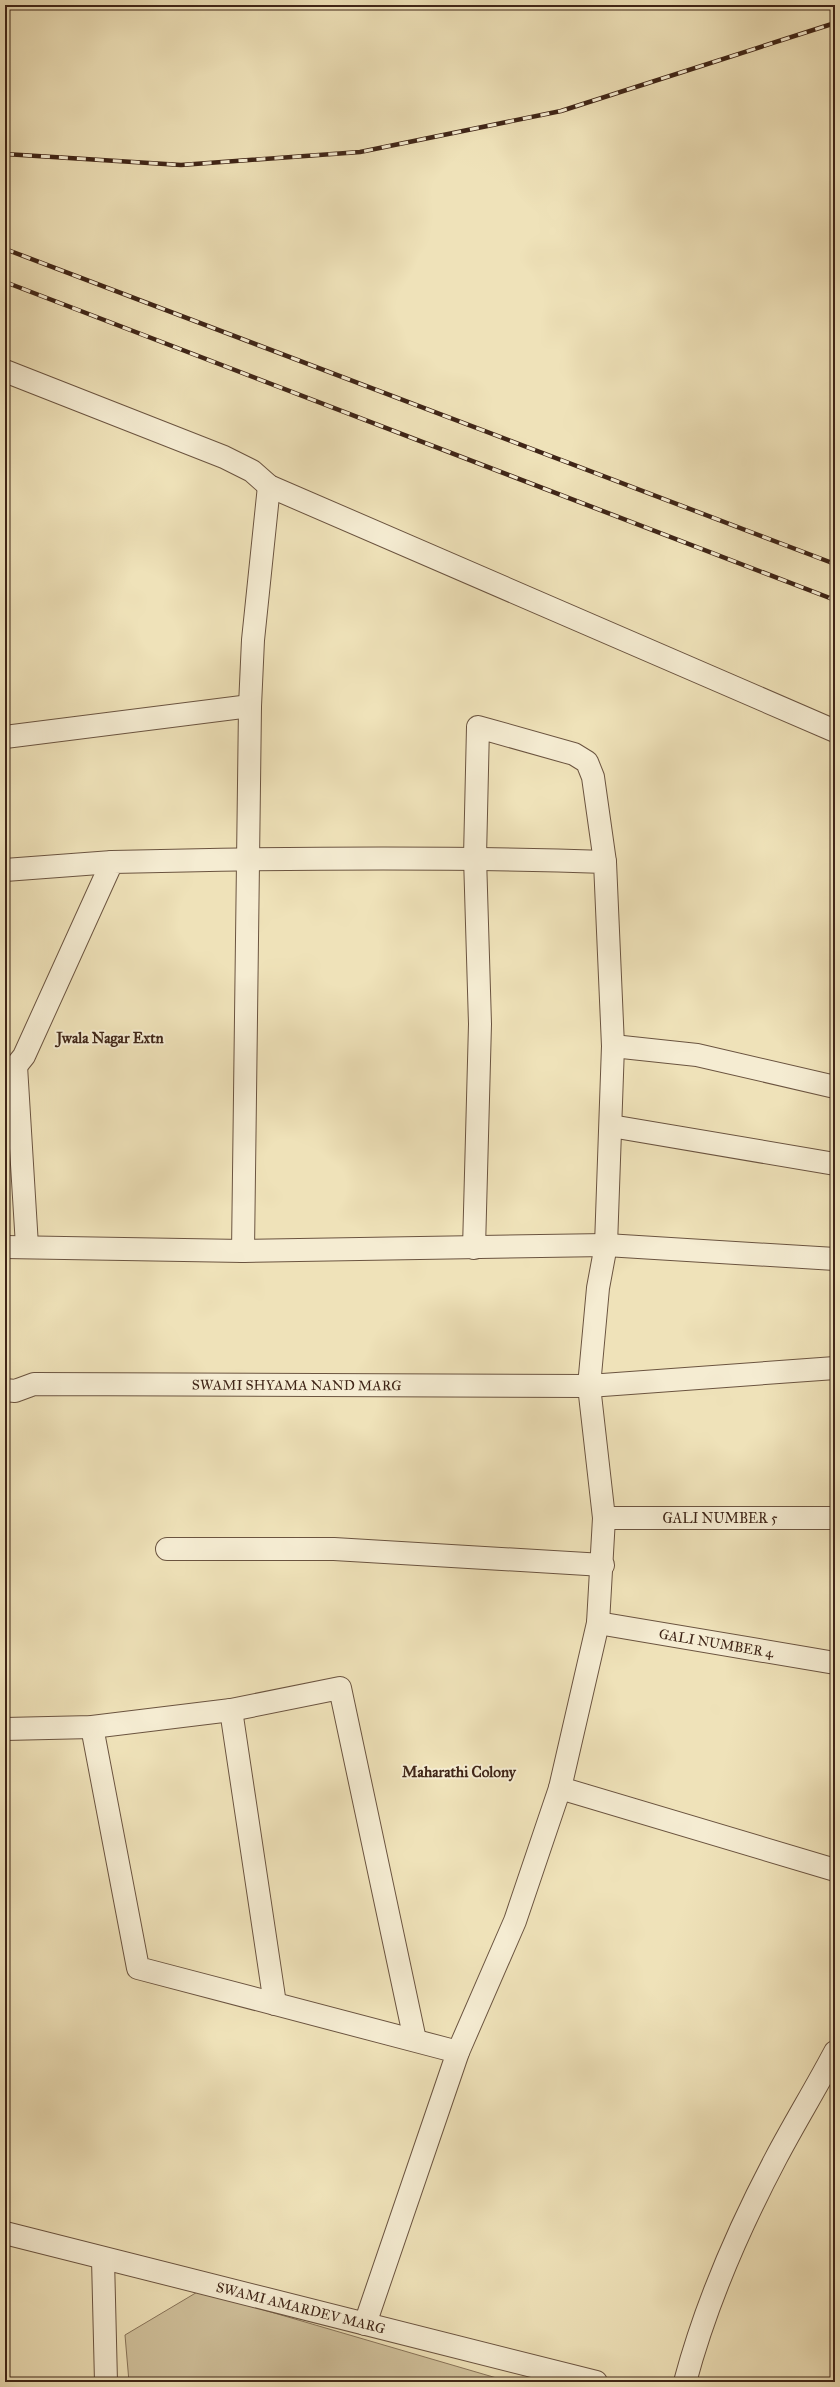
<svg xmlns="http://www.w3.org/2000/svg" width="840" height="2387" viewBox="0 0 840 2387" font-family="'IM FELL Great Primer',serif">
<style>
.green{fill:#d1c29d;stroke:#88745a}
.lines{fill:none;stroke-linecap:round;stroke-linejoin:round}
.minor-casing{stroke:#6b5440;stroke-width:24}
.minor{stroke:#f5ecd2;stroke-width:22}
.rail-casing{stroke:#3f2517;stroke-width:4.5}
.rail{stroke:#f5ecd2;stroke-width:3;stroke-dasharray:9;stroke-linecap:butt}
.labels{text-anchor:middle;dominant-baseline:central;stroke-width:4;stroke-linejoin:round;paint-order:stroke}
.street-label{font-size:14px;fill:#3f2517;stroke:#f5ecd2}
.neighbourhood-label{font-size:15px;font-weight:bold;fill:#3f2517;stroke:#f5ecd2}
</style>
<rect width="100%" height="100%" fill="#efe2b9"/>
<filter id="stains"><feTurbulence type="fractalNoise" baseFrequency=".005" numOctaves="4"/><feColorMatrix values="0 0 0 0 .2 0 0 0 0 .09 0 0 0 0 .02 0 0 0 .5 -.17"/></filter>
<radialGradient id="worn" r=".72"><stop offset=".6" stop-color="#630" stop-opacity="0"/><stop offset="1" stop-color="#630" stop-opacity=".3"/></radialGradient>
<!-- green -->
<path class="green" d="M199 2291 500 2379 503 2382H129L125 2335Z"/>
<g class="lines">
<!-- minor casing -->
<g class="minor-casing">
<g id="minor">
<path d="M5 371 224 457 252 471 269 486 835 731"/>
<path d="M5 737 250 706"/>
<path d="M5 870 112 862"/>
<path d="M613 1046 697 1055 835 1087"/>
<path d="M16 1066 27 1246"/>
<path d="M5 1069 16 1066 24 1056 112 862C276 858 441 856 605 862L613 1046 606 1245 598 1288 589 1386 604 1518 598 1623 560 1788 515 1921 458 2052 365 2324"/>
<path d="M611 1126 835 1164"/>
<path d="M5 1247 243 1251 606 1245 835 1259"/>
<path d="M474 1248 480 1024 475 857 478 727 574 754 587 762 593 777 605 862"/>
<path d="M243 1251 250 706 253 640 269 486"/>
<path id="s1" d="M5 1390 15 1391 34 1384 589 1386 835 1368"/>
<path id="s2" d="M604 1518H835"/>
<path d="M167 1549H334L603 1565"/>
<path id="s3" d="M598 1623 835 1663"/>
<path d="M231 1710 275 2004"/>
<path d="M92 1727 138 1968 458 2052"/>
<path d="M5 1729 92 1727 231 1710 340 1688 415 2040"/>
<path d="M560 1788 835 1870"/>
<path id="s4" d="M5 2233 596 2382"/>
<path d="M103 2259 106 2382"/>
<path d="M685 2382C706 2303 738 2230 776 2158 795 2122 816 2088 835 2052"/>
</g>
</g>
<!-- minor -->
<use href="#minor" class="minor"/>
<!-- rail casing -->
<g class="rail-casing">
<path id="rail" d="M5 154 181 165 360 152 561 111 835 23
M5 249 835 564
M5 282 835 600"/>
</g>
<!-- rail -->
<use href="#rail" class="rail"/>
</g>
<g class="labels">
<!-- street labels -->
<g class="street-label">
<text stroke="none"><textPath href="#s1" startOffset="293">SWAMI SHYAMA NAND MARG</textPath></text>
<text stroke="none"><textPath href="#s2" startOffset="116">GALI NUMBER 5</textPath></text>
<text stroke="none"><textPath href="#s3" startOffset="120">GALI NUMBER 4</textPath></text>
<text stroke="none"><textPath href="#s4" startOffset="305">SWAMI AMARDEV MARG</textPath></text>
</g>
<!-- neighbourhood labels -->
<g class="neighbourhood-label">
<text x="110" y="1038">Jwala Nagar Extn</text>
<text x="459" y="1772">Maharathi Colony</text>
</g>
</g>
<!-- margin -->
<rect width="840" height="2387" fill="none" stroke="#efe2b9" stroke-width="20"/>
<rect x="6" y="6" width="828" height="2375" fill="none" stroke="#3f2517" stroke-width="2"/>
<rect x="10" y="10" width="820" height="2367" fill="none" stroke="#3f2517"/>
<rect width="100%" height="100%" filter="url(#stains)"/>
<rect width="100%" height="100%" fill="url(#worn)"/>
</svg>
